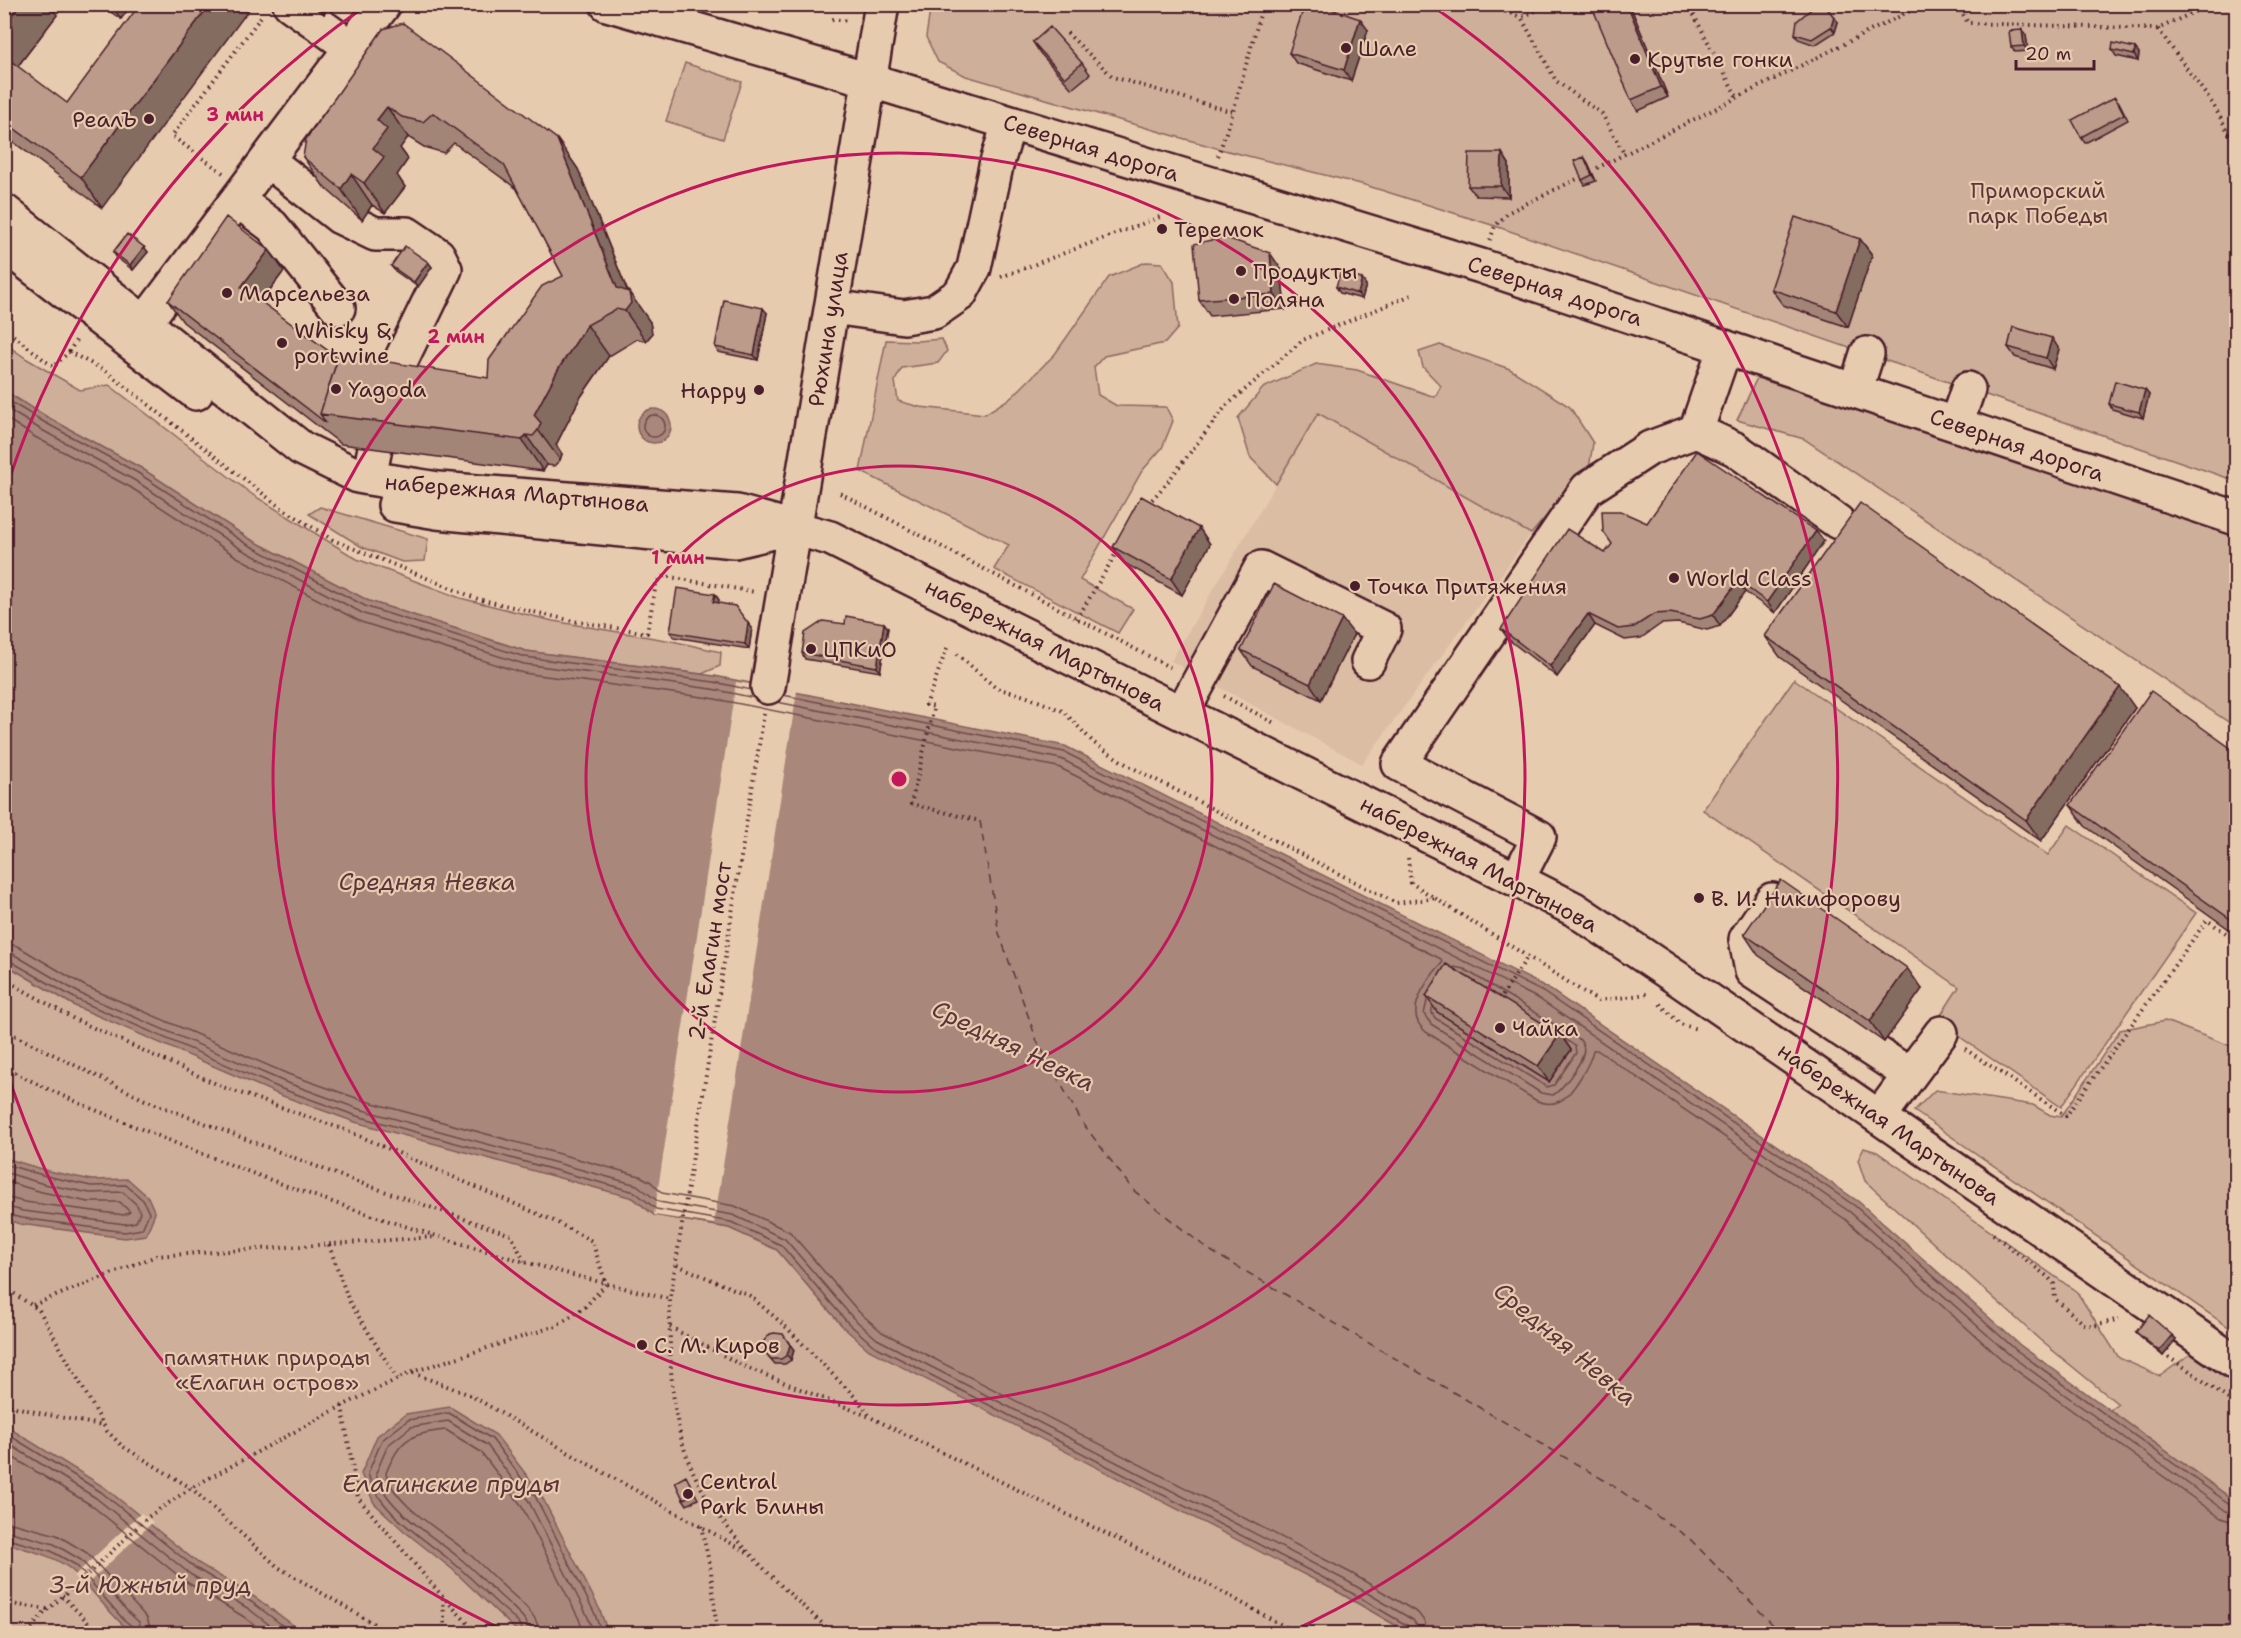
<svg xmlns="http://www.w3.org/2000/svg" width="2241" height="1638" viewBox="0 0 2241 1638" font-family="'Shantell Sans',sans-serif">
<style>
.built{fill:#dabda3}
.green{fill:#ceaf99;stroke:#8c6762;stroke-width:1.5}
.water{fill:#a9877a;stroke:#835d5a;stroke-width:1.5}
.pier{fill:#e7cbae}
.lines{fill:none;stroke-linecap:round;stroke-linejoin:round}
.shore{stroke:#70494b;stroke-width:1.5}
.ferry{stroke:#5d343b;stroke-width:1.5;stroke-dasharray:8 6;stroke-linecap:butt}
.minor-casing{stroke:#4a1f2b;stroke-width:38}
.path{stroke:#4a1f2b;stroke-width:4;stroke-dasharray:1.5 4.5;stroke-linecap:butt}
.minor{stroke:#e7cbae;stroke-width:33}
.wall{fill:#a28577;stroke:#4a1f2b;stroke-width:1.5}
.shaded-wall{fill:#846c61;stroke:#4a1f2b;stroke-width:1.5}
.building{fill:#bc9b8a;stroke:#4a1f2b;stroke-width:1.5}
.ring{fill:none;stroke:#c2185b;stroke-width:3}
.poi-dot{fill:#4a1f2b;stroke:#e7cbae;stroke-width:2}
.labels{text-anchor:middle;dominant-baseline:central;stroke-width:4.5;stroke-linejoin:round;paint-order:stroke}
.poi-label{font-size:22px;fill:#4a1f2b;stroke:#e7cbae;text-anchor:start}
.street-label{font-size:22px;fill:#4a1f2b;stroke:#e7cbae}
.park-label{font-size:22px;fill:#5e353c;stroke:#e7cbae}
.water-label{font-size:24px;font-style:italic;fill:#5d343b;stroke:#e7cbae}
.centre{fill:#c2185b;stroke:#e7cbae;stroke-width:3}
.ring-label{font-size:18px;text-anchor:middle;font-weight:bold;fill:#c2185b;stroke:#e7cbae;stroke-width:4.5;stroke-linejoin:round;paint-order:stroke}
</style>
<rect width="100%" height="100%" fill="#e7cbae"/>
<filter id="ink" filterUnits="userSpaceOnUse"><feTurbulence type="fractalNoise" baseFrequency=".0167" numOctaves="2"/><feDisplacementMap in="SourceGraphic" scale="12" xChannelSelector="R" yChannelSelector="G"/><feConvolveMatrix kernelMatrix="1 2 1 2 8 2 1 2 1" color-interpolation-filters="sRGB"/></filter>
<g filter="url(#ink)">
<!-- built -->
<path class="built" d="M1318 413 1531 534 1362 764 1171 661Z"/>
<!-- green -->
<path class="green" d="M931 4 2236 5V481L1495 226 1365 185 1220 149 966 76 938 62 926 37Z
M685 63 742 82 723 139 666 121Z
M1146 262 1162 263 1174 282 1178 328 1165 343 1104 356 1094 367 1098 395 1117 406 1166 407 1173 421 1162 448 1142 471 1080 580 1133 609 1118 633 994 569 1009 545 860 471 886 340 917 341 942 339 947 351 938 363 902 368 895 381 898 401 920 407 985 414 1012 397 1055 354 1109 277Z
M4 343 27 359 80 390 109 385 253 495 357 559 460 598 553 621 672 641 721 652 720 666 702 674 526 651 369 601 248 538 141 468 47 417 5 391Z
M1440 345 1510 369 1570 407 1593 443 1588 475 1554 507 1531 534 1318 413 1276 484 1250 457 1238 418 1263 388 1316 364 1357 370 1435 397 1441 386 1423 367 1419 352Z
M1757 378 2236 535V727L1804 439 1737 420Z
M320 507 428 539 425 561 402 562 362 547 309 514Z
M1794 679 2048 855 2069 825 2196 913 2061 1107 1937 1021 1959 987 1703 810Z
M5 964 75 1006 633 1198 654 1215 729 1228 777 1250 844 1328 1340 1593 1409 1633 5 1634Z
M2165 1021 2236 1048V1332L1914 1111 1935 1090 2033 1105 2050 1115 2061 1117 2120 1030Z
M1864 1148 1877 1152 2077 1292 2119 1358 2160 1376 2192 1353 2236 1384V1502L2110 1410 2118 1404 2040 1340 1865 1181 1858 1160Z"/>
<!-- water -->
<path class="water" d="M4 391 47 417 141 468 248 538 369 601 526 651 715 676 1065 746 1546 987 1859 1202 2020 1345 2236 1502V1633H1409L1340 1593 869 1350 844 1328 777 1250 729 1228 654 1215 633 1198 355 1122 280 1095 75 1006 5 964Z
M637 426a17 17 0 1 1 34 0a17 17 0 1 1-34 0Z
M5 1158 48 1171 92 1180 128 1179 148 1197 155 1213 146 1235 125 1238 20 1224 5 1219Z
M450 1407 496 1435 540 1493 600 1610 608 1633H519L452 1569 404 1531 374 1503 361 1474 377 1436 406 1414Z
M4 1425 104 1487 198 1563 256 1598 304 1633H132C110 1615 94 1591 74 1572 55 1555 28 1550 5 1543Z"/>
<!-- pier -->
<path class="pier" d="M736 682 797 691 714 1224 654 1215Z
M141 1513 153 1522 84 1587 74 1576Z"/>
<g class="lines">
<!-- shore -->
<path class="shore" d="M4 398 44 422 138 473 245 543 367 607 525 657 714 682 751 690
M4 407 40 429 134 480 241 549 364 614 524 664 712 689 755 698
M643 426a11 11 0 1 1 22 0a11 11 0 1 1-22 0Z
M4 417 35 437 130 487 237 557 361 622 523 673 710 698 1058 767 1441 959 1442 963C1426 981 1402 1013 1426 1032L1537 1101C1545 1104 1552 1105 1560 1101 1572 1095 1591 1063 1593 1050H1597L1845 1219 2006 1363 2221 1518 2236 1523
M783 695 1064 752 1543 992 1855 1206 2016 1350 2231 1505 2236 1506
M777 702 1061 759 1539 999 1850 1212 2011 1356 2226 1511 2236 1514
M4 943 17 946 85 986 288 1074 362 1100 640 1176 651 1182 662 1193 735 1206 790 1232 859 1312 882 1332 1351 1573 1418 1613 1425 1622 1427 1634
M4 952 13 954 81 994 285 1082 359 1109 637 1185 659 1202 733 1215 785 1239 853 1318 877 1339 1347 1581 1413 1620 1417 1626 1418 1634
M4 960 10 961 78 1000 282 1089 357 1116 635 1192 656 1209 731 1222 781 1245 848 1323 873 1345 1343 1588 1408 1626 1411 1634
M1427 1001 1424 1014 1431 1024 1541 1093 1553 1095C1561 1091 1581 1064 1583 1054 1585 1048 1583 1045 1580 1040L1464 969 1454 967
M1432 1008V1013L1435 1018 1547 1087 1554 1085 1576 1053 1575 1046 1565 1039
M4 1164 46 1176 91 1186 126 1185 143 1200 149 1213 142 1229 125 1232 22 1218 4 1214
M4 1172 44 1184 90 1193 123 1192 137 1205 140 1213 136 1222 125 1224 23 1211 4 1206
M4 1181 42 1192 88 1202H120L130 1212 124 1215 25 1202 4 1197
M4 1432 101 1492 194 1567 253 1603 294 1634
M4 1441 96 1498 190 1574 249 1609 281 1634
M4 1452 91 1505 185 1581 244 1617 266 1634
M4 1521 57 1535 87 1553 147 1618 152 1634
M4 1530 54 1544 81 1560 129 1613 139 1622 142 1634
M4 1538 51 1551 76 1565 123 1619 133 1627 135 1634
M523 1634C522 1623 508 1613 500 1606 485 1592 471 1578 456 1565 427 1540 377 1512 368 1473L382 1440 408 1420 449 1413 492 1439 535 1496 594 1612 602 1634
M530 1634C530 1620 515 1610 506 1601 491 1588 477 1573 462 1560 435 1537 384 1509 376 1473L388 1445 411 1427 448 1421 487 1445 528 1500 587 1615 594 1634
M539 1634C539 1616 523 1604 511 1593 496 1580 482 1565 467 1552 443 1532 393 1504 386 1473 400 1438 410 1434 446 1430L481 1452 521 1505 579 1619 584 1634"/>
<!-- ferry -->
<path class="ferry" d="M980 821 999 933 1037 1041 1082 1122 1133 1190 1209 1250 1609 1483 1689 1538 1782 1634"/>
<!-- minor casing -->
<g class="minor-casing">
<path id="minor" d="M290 4 352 48
M607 4 869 80 1481 266 2236 518
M267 160 340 217 375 234H407L438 255 445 269 387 389
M237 200 272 226 338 308
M4 211 301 448 358 476 369 478 438 489 737 512 830 538 1517 880 1574 909 1680 980 2236 1363
M4 245 196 393
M832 307 904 317 934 312 960 294 974 268 996 166 1009 123
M131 341 384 4
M1855 391 1867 354
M1956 424 1968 389
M1696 431 1725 347
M369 478 375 448
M395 505 437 512 735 541 790 528
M768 687 882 4
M1182 713 1261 568 1384 629 1368 661
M1517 880 1539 837 1399 764 1587 489 1650 448 1696 431 1735 449 1838 522
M1772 900 1746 939 1752 971 1910 1075
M1879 1117 1941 1033"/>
</g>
<!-- path -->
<path class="path" d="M1482 4 1521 17
M1552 4 1521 17 1556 81 1602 114 1625 155
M1688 4 1738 99
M1894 4 1902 14
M1957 4 1968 23 2158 29 2211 4
M832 19 849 21
M2158 29 2212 103 2235 144 2236 150
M1067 33 1113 77 1233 112
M1218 156 1233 112 1263 4
M1597 168 1924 4
M223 173 172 136 263 14
M1490 240 1495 226 1509 212 1577 179
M1001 277 1160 217
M4 328 53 367 69 352 104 370 280 507 333 540 478 599 573 621 647 633 656 584 664 576 755 592
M69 352 78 337
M840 493 1173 669
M1148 504 1166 484 1226 406 1303 340 1414 294
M1077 619 1118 550
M947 648 926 705 934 707 911 804 980 821
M957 654 996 688 1025 696 1063 711 1094 743 1129 766 1396 903 1436 898
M1224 696 1276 724
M764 714 670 1299C669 1352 670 1419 691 1467 720 1534 781 1586 834 1634
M1408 858 1411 883 1598 1001 1647 994
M4 979 74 1019 223 1087 348 1131 554 1221 592 1241 606 1284 585 1307 556 1326 412 1372 342 1406 191 1488 148 1517 75 1586 47 1610 26 1634
M1499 1001 1528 956
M1660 1004 1680 1024 1697 1029
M4 1030 145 1100 349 1179 511 1235 524 1261
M1965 1049 2066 1116 2207 920 2236 940
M4 1067C60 1097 120 1120 178 1144 338 1209 502 1260 670 1299
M1993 1234 2048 1277 2054 1284 2055 1299 2084 1324 2094 1326 2119 1319
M329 1245 349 1301 398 1380
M677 1265 750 1296 784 1325 857 1399 870 1416
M4 1287 39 1310 107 1431 122 1446 191 1488 278 1567 391 1634
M33 1305 156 1256 435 1237
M670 1327 743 1366 870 1417 1206 1583 1298 1634
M2168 1357 2187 1369 2236 1405
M413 1373 470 1395 583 1461 747 1552
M4 1404 39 1413 104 1426
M342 1406 358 1498 443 1597 478 1634
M701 1526 711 1571 717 1634
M62 1596 83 1617 97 1634
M443 1598 445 1634
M4 1603 47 1609"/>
<!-- minor -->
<use href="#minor" class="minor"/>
</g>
<!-- wall -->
<path class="wall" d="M4 4 57 15 18 66 102 208 4 135Z
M99 4H132L121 19Z
M309 4H330L324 14Z
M1606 4H1629L1631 8 1668 97 1638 111 1631 100Z
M1838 22 1835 32 1815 45 1798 39 1795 34Z
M383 29 557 139 578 169 628 292 650 322 652 334 646 341 637 339 609 356 580 398 556 445 562 454 560 460 554 466 547 465 543 471 341 444 183 322 168 301 284 271 261 302 338 358 488 378 563 276 517 189 454 143 444 153 424 147 408 137 400 148 408 159 397 175 405 187 385 213 372 205 362 220 324 187 303 157Z
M1368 30 1351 81 1296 63 1289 53Z
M2026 35 2028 51 2015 52 2011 47Z
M1033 42 1082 63 1090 74 1072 89 1040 53Z
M2135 48 2139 53 2138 61 2116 56 2112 50Z
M2119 102 2128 120 2085 143 2081 137Z
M1502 153 1509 164V197L1476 196 1468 186Z
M1584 157 1588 163 1596 181 1585 185 1582 180Z
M1860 239 1872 255 1848 327 1783 305 1771 289Z
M144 247 148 252 133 270 117 258 113 252Z
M428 262 432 267 418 287 395 271 391 266Z
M1281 269 1285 309 1210 316 1199 300Z
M1366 285 1362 299 1340 293 1336 287Z
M767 313 758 360 718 352 715 347Z
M2008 347 2059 349 2053 369 2015 357Z
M2145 390 2149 395 2143 418 2112 409 2109 404Z
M1647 523 1816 531 1824 541 1775 613 1745 592 1720 626 1707 630 1678 623 1661 624 1641 638 1625 640 1595 625 1557 677 1509 640 1501 629Z
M1199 528 1210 544 1182 595 1124 563 1113 547Z
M715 594 719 600 718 603 752 628 749 649 674 637 670 632Z
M884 623 888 628 880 672 805 659 802 653 845 624Z
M1354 634 1321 700 1252 666 1241 650Z
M1765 636 2135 708 2041 841 1780 657Z
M2236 752V934L2085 826 2070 805Z
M1744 934 1922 989 1884 1042 1758 955Z
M1426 996 1560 1034 1571 1050 1549 1082 1437 1012Z
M2136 1332 2176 1340 2163 1356 2140 1337Z
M794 1350 791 1360 785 1364H775L764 1351Z
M689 1482 698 1499 687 1505 683 1499Z"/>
<!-- shaded-wall -->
<path class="shaded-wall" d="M20 4H50L57 15 11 75 4 66V26Z
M117 4H132L121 19 114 9Z
M210 4H253L102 208 81 177Z
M317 4H330L324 14Z
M1627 4H1629L1631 8 1668 97 1661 87Z
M1834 17 1838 22 1835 32 1831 27Z
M1360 19 1368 30 1351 81 1344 70Z
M2022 30 2026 35 2028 51 2024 46Z
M2135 48 2139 53 2138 61 2134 55Z
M387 107 408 137 400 148 408 159 397 175 405 187 385 213 364 183 373 148 377 120Z
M557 139 578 169 629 295V292L650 322 652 334 646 341 625 311 617 288Z
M1502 153 1509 164V197L1501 186Z
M1584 157 1588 163 1596 181 1592 175Z
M351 174 372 205 362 220 341 189Z
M1860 239 1872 255 1848 327 1836 311Z
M144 247 148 252 133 270 130 265Z
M269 250 284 271 256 308 241 287Z
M1270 253 1281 269 1285 309 1274 294Z
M428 262 432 267 418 287 414 282Z
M1362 279 1366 285 1362 299 1358 294Z
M763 308 767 313 758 360 754 355Z
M587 325 609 356 580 398 556 445 562 454 560 460 538 430 534 415 559 368Z
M2052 338 2059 349 2053 369 2046 358Z
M2145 390 2149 395 2143 418 2139 412Z
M526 435 547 465 543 471 522 440Z
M1199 528 1210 544 1182 595 1171 579Z
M1816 531 1824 541 1775 613 1767 602Z
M1738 581 1745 592 1720 626 1713 615Z
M715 594 719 600 717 608 713 602Z
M1588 614 1595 625 1557 677 1550 666Z
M1342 619 1354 634 1321 700 1310 684Z
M748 623 752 628 749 649 745 644Z
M884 623 888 628 880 672 877 667Z
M2120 687 2135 708 2041 841 2026 820Z
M1907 968 1922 989 1884 1042 1870 1021Z
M1560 1034 1571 1050 1549 1082 1538 1066Z
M2172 1335 2176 1340 2163 1356 2159 1351Z
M787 1340 794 1350 791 1360 787 1355Z"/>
<!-- building -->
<path class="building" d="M4 4H20L4 26Z
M108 4H117L114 9Z
M140 4H210L81 177 4 121V56L67 103Z
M1305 4H1316L1360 19 1344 70 1289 53Z
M1606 4H1627L1661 87 1631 100 1593 9Z
M1815 6 1827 8 1834 17 1831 27 1812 39 1795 34 1797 21Z
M403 23 557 139 617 288 629 292 631 303 625 311 616 309 587 325 559 368 534 415 541 423 538 430 533 436 526 435 522 440 320 414 339 354 488 378 489 360 542 286 563 276 504 165 433 113 423 122 402 117 387 107 377 120 387 129 373 148 384 157 364 183 351 174 341 189 303 157 306 139 383 29Z
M1050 27 1082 63 1065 78 1033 42Z
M2022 30 2024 46 2011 47 2009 31Z
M2113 43 2135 48 2134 55 2112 50Z
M2115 97 2124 114 2081 137 2072 120Z
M1469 153H1502L1501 186H1468Z
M1584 157 1592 175 1582 180 1574 161Z
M226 217 269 250 241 287 338 358 320 414 326 423 168 301Z
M1795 217 1860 239 1836 311 1771 289Z
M127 234 144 247 130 265 113 252Z
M1224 237 1270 253 1274 294 1199 300 1194 244Z
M405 246 428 262 414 282 391 266Z
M1340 273 1362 279 1358 294 1336 287Z
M724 300 763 308 754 355 715 347Z
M2013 327 2052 338 2046 358 2008 347Z
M2115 381 2145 390 2139 412 2109 404Z
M1697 451 1816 531 1767 602 1738 581 1713 615 1700 619 1670 613 1654 614 1634 627 1618 629 1588 614 1550 666 1501 629 1567 529 1605 553 1612 544 1603 531 1602 511H1620L1647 523Z
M1141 496 1199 528 1171 579 1113 547Z
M1860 503 2120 687 2026 820 1765 636Z
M1274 584 1342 619 1310 684 1241 650Z
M677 588 715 594 713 602 735 606 748 623 745 644 670 632Z
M846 616 884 623 877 667 802 653 805 633 823 621 845 624Z
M2151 691 2236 752V923L2070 805Z
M1781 880 1907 968 1870 1021 1744 934Z
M1446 964 1560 1034 1538 1066 1426 996Z
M2149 1315 2172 1335 2159 1351 2136 1332Z
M774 1333 783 1334 790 1345 787 1355 781 1359H771L764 1351 763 1342 770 1334Z
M686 1476 695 1494 683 1499 675 1482Z"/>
</g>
<!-- distance rings -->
<g class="ring">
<circle cx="899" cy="779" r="313"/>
<circle cx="899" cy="779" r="626"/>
<path d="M510 1633A939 939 0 0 1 6 1069M6 489A939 939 0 0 1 367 5M1431 5A939 939 0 0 1 1288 1633"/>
</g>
<!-- markers -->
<g class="poi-dot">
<circle cx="1346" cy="48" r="6"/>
<circle cx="1635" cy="59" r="6"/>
<circle cx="149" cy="119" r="6"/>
<circle cx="1162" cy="229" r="6"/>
<circle cx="1241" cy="271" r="6"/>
<circle cx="227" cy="293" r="6"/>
<circle cx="1234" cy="299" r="6"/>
<circle cx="282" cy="343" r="6"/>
<circle cx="336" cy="389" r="6"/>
<circle cx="759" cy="390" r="6"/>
<circle cx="1674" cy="578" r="6"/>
<circle cx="1355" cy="586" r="6"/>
<circle cx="811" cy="649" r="6"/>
<circle cx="1699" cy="898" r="6"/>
<circle cx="1500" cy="1028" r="6"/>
<circle cx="642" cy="1345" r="6"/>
<circle cx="688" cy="1494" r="6"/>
</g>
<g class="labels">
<!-- poi labels -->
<g class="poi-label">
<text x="1358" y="48">Шале</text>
<text x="1647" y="59">Крутые гонки</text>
<text x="137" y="119" text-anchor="end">РеалЪ</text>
<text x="1174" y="229">Теремок</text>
<text x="1253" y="271">Продукты</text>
<text x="239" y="293">Марсельеза</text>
<text x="1246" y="299">Поляна</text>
<text x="294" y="330">Whisky &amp;<tspan x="294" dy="25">portwine</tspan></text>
<text x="348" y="389">Yagoda</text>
<text x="747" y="390" text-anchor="end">Happy</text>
<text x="1686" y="578">World Class</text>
<text x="1367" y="586">Точка Притяжения</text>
<text x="823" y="649">ЦПКиО</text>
<text x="1711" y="898">В. И. Никифорову</text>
<text x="1512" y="1028">Чайка</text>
<text x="654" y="1345">С. М. Киров</text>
<text x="700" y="1481">Central<tspan x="700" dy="25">Park Блины</tspan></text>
</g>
<!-- street labels -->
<g class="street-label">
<text transform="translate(1091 148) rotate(17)">Северная дорога</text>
<text transform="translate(1555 291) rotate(18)">Северная дорога</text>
<text transform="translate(828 329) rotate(-81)">Рюхина улица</text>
<text transform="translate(2017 445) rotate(19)">Северная дорога</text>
<text transform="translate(517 493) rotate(5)">набережная Мартынова</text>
<text transform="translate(1045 645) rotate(27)">набережная Мартынова</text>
<text transform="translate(1479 864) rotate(28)">набережная Мартынова</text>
<text transform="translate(710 951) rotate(-81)">2-й Елагин мост</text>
<text transform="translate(1889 1124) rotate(35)">набережная Мартынова</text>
</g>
<!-- park labels -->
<g class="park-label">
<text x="2038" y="190">Приморский<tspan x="2038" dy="25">парк Победы</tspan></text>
<text x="267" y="1357">памятник природы<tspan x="267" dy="25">«Елагин остров»</tspan></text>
</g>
<!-- water labels -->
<g class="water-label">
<text x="427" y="882">Средняя Невка</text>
<text transform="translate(1013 1046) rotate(26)">Средняя Невка</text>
<text transform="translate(1565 1344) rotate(40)">Средняя Невка</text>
<text x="451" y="1484">Елагинские пруды</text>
<text x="150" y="1585">3-й Южный пруд</text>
</g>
</g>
<circle cx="899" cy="779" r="9" class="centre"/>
<g class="ring-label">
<text x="235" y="121">3 мин</text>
<text x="456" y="343">2 мин</text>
<text x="678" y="564">1 мин</text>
</g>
<!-- margin -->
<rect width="2241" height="1638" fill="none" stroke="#e7cbae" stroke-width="24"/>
<rect x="12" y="12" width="2217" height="1614" fill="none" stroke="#4a1f2b" stroke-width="2" filter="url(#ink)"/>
<!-- scale -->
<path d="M2016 60v9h78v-9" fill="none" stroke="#4a1f2b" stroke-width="3"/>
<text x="2025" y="60" font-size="18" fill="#4a1f2b" stroke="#e7cbae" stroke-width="4.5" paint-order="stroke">20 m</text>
</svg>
